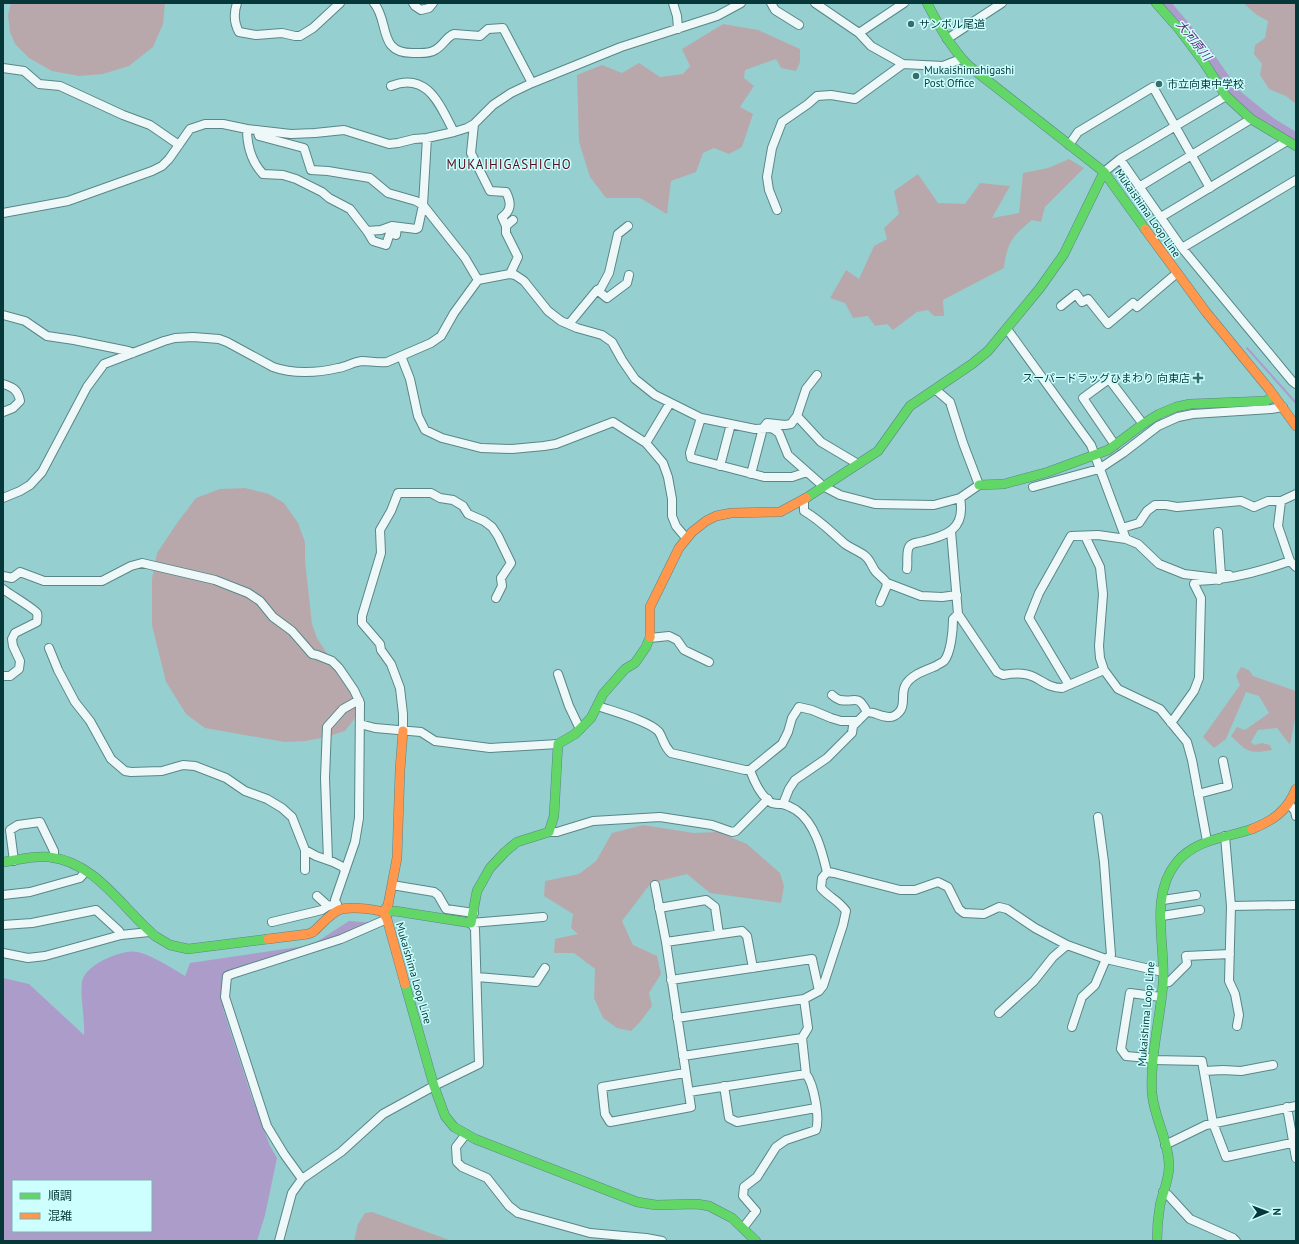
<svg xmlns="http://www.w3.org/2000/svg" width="1299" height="1244" viewBox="0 0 1299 1244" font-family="'PT Sans','Noto Sans JP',sans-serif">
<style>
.green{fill:#b9a8ab}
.water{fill:#ac9cca;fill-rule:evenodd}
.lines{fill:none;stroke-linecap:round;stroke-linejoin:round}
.stream{stroke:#ac9cca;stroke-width:2}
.river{stroke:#ac9cca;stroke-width:12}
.street-casing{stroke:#5a8687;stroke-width:10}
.fast-casing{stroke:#5a8687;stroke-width:10}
.slow-casing{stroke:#5a8687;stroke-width:10}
.street{stroke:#eff8f8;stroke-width:8}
.fast{stroke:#63d668;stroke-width:9}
.slow{stroke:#ff974d;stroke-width:9}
.poi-dot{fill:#386d6e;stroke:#ceffff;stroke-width:1.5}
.labels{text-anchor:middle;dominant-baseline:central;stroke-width:3;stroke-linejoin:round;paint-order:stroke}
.poi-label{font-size:11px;fill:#063839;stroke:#ceffff;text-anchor:start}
.street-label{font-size:11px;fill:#063839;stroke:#ceffff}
.water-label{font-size:12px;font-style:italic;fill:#662b79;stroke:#ceffff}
.quarter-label{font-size:13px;letter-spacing:1px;fill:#530d19;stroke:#ceffff}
</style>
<rect width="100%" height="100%" fill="#96cfd0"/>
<!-- green -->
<path class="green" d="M11 3H165L163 24 153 47 129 66 103 74 79 76 52 71 29 58 15 44 10 32 8 15Z
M1243 3H1296V104L1286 96 1269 89 1260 75 1262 64 1254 54 1255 45 1265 38 1268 21 1257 15Z
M723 24 758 30 800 49V62L796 71 781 68 776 59 745 70 744 78 754 86 740 107 753 114 742 147 729 154 714 148 703 153 696 172 671 181 667 214 640 198H606L590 177 579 142 577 75 602 65 622 73 639 63 660 77 683 74 690 66 682 49Z
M1069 159 1084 168 1045 207 1041 222 1032 220C1012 236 1007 243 1004 268L943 300 944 316H934L928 310 917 312 893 330 887 324 875 326 868 316 853 318 845 303 830 298 846 270 859 279 874 246 887 239 884 228 899 214 894 191 918 174 938 203 965 204 980 183 1010 186 992 218 1019 213 1023 173 1048 168Z
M245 488 269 494 284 503 298 523 305 542V561L312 624 317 638 342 677 356 705 355 718 345 731 326 737 306 741 285 742 205 728 186 714 166 682 152 625V579L157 553 177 523 196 498 220 489Z
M1241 667 1249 670 1253 676 1296 691V714L1290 745 1277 728 1258 730 1251 742 1254 745 1262 743 1270 745 1272 750C1249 754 1247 752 1231 736L1237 727 1245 730 1269 713 1259 696 1246 692 1226 739 1214 748 1203 737 1240 685 1236 676Z
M643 825 694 833 718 832 747 844 780 873 784 886 781 903 710 893 687 874 651 883 622 921 633 945 657 956 661 974 649 993 652 1006 640 1022 631 1031 617 1028 603 1018 594 998 595 969 574 953H554L555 939 578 934 571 928 573 914 544 896 545 881 579 874 596 861 612 833Z
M372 1212 452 1241H354L358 1224 365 1213Z"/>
<!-- water -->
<path class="water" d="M349 921 374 923 377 928 350 940 229 975C222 982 222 1003 224 1012L252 1098 270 1146 277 1158 265 1215 257 1241H3V978L29 984 84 1035C85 1018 80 998 82 982 84 965 123 948 138 952 155 957 170 967 185 976L190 963 312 945ZM13 1181H151V1231H13Z"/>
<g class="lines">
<!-- stream -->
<path class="stream" d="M1247 348 1296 403"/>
<!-- river -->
<path class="river" d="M1164 3 1205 52 1234 94 1270 123 1296 139"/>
<!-- street casing -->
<g class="street-casing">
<path id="street" d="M237 3C234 12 234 23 239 32L256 35 282 33 295 36H300L313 28 340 3
M374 3C390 22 377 54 414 53 421 53 429 54 435 50 443 46 446 37 454 34L480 36 488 29 503 28 532 83
M413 3 415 6 421 10 429 8 433 3
M673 3 677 16 678 29
M771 3 775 10 799 25
M815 3 859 33 871 46 903 64 943 66 961 59
M859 33 904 3
M947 39 1002 3
M3 68 24 71 39 84 60 86 123 115 150 125 179 145
M391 86C428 71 440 106 454 132
M474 124 471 153 490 191 506 192C511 202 512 210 502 217L506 226
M247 129C247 146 251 161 263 174L283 175 296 179 322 192 329 198 350 209 367 231 373 241 386 245 390 233 396 235 397 227
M257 130 259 136 304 148 311 170 328 171 370 178 388 193 416 201 423 205 465 258 478 280
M1069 145 1078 132 1153 87 1210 188
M1120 159 1182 248 1292 381 1296 384
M1104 172 1120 159 1226 96
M1139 187 1251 119
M777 210 769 190 767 177 772 148 782 122 808 104 817 96 831 95 855 99 903 64
M3 213 68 201 152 171 162 166 169 159 190 129 205 124H223L247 129 291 134 315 133 344 130 389 144 398 143 414 139 427 138 454 132 467 128 474 124 493 105 511 93 532 83 621 47 717 16 741 3
M1161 217 1287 141
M367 231 381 230 392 226 416 229 418 228 423 205 427 138
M1182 248 1296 180
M510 274 518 257 506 233V226L513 220
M597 290 601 288 609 273 618 234 628 226
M1061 306 1076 294 1082 302 1088 299 1108 324 1133 303 1137 307 1177 273
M3 315 25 321 47 336 74 340 128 351 133 353
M569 324 597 290 607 298 627 283 629 275
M1007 329 1091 445 1126 539
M401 356 410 379 418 416 425 430 442 438 481 448 512 449 544 446 556 444 613 422 646 443 663 463 668 477 672 499V516L676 526 686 538
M3 384C13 387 18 390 20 401L13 408 3 412
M797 416 806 389 817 375
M701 418 690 453 691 458 764 477H792L807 472
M646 443 670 403
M1115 445 1083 398 1109 379 1143 424
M720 466 731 424
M751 474 763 428 767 423 785 425 791 424 797 416 821 442 858 464
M1033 487 1099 469 1123 453 1158 426 1178 417 1193 414 1271 409 1283 407
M3 498 20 491 30 485 42 472 87 387 104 364 164 341 175 338 193 337 219 339 227 342 273 367C292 374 318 373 338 368 346 367 353 362 362 361 370 361 378 363 387 362L431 343 441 336 454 313 478 280 510 274 515 275 524 281 548 311 561 321 577 328 602 335 612 342 622 360 635 379 655 395 701 418 755 429 771 428 775 430 779 433 788 455 823 486 840 495 875 504 934 505 960 498 979 485 963 443 950 402 936 390
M804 499V511C820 520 831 532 845 544 851 548 858 551 864 555 871 560 871 566 876 572 880 576 884 579 887 583L886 588 880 602
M1281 501 1278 526 1290 561
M1122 528 1139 523 1147 511 1155 505H1166L1177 507 1241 501 1254 507 1268 501H1281L1296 494
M951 531 958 614 997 672 1003 675C1013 673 1024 672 1034 677 1044 682 1050 688 1062 688L1104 670
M1218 532 1221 575H1229
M1085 536 1100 567 1103 594 1099 646 1100 658 1104 670 1118 689 1160 709 1187 742 1192 760 1207 841
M907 569C908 563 906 552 909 547 911 543 916 543 920 542 947 535 966 530 960 498
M3 576 12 578 20 572 44 581H102L131 566 142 563 215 580 248 593 260 601 273 617 292 631 312 654 317 655 332 661 339 668 354 690 360 703 359 818 355 842 335 900 338 910
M887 583 921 596 942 597 957 595
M3 589C9 594 35 609 37 613 38 616 37 619 37 622L15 633 12 639 13 646 20 661 19 669 10 676H3
M650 638 669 636 677 640 684 650 709 662
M49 648 58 670 75 702 90 721 111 759 125 771 131 772 162 771 183 765 195 766 226 778 245 791 267 799 282 808 292 817 305 850 316 856 333 862 343 867 345 871
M558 674 569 706 580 729
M1069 685 1029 618 1039 593 1071 536 1098 535 1126 539 1138 544 1159 564 1184 574 1217 578 1219 580
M832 695C834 697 837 699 840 700 856 703 857 693 867 712
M598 706C612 711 650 721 659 732 664 740 663 745 671 753L745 770H750L782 744 788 732 792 718 799 707 812 710 831 718 841 721H858
M1171 723 1194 691 1199 678 1201 598 1194 584 1196 581C1229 580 1259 572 1290 561L1296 567
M360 724 375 728 421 732 435 741 490 748 558 744
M403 731V714L400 688 391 664 381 650 380 644 362 623V616L381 553 380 530 391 511 398 493H431L440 498 453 500 463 506 468 514 484 521 492 527 498 536 511 563 501 578 502 586 496 598
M750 770C754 781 761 797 772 803 775 804 779 804 782 804 787 805 791 807 796 810 815 823 822 851 827 872
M1198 794 1228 786 1223 761
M783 804 789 789 795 780 827 758 852 733 853 726 867 712C876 712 886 720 894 716 908 709 900 696 905 686 910 675 926 670 936 666 938 664 942 663 944 661 951 653 953 630 953 619L958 614
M1289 804 1295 811 1296 816
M549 832H557L593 821 660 817 712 825 732 832 736 831 768 799
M1225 836 1231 906 1229 981 1235 994 1239 1015 1237 1026
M305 850V870
M328 860 325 778 327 727 343 709 359 700
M14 861 10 830 18 825 40 822 54 851V858
M392 885 434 892 438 895 446 909 474 913
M655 885 666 942 691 1107 610 1122 605 1114 602 1087 685 1073
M3 895 30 892 80 878 86 871
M317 896 328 906
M1163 900 1196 895
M1231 906 1296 905
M659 908 706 900 715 907 719 934
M1162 916 1200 910
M272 922 322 910 328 906 337 904
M3 925 32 923 96 910 119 931 121 935
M666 942 742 931 747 936 753 968
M3 953 28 958 45 956 121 935 149 932
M477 977 536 982 545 968
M671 980 812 959 819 991 804 999 677 1018
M1163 983 1169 982 1187 964 1186 956 1230 954
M819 991 823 986 843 925 846 911C838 900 830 898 821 888L822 878 827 872 834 873 900 890H915L938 882 948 887 959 909 964 913 984 914 999 907 1007 909 1035 928 1067 945 1106 959 1163 972
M1161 997 1130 993 1121 1049 1126 1056 1148 1058 1153 1060 1202 1061 1213 1123 1226 1157 1296 1142
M999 1013 1034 981 1053 957 1067 945
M1072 1027 1082 997 1095 985 1106 959 1111 955 1104 862 1098 817
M802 1038 806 1074
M683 1056 802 1038 808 1028 804 999
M1204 1071 1223 1070 1241 1071 1273 1065
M724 1086 729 1118 737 1122 816 1108
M689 1092 806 1074C814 1084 820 1118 816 1130L786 1140 776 1147 757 1177 744 1187 743 1196 756 1211 743 1228
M1287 1107 1296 1158
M466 1134 456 1147 457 1162 462 1167 487 1178 509 1206 518 1213 590 1233 646 1238 662 1241
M1165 1145 1206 1125 1296 1106
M302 1179 284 1154 267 1126 225 997 227 976 232 974 341 939 387 919
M1163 1192 1168 1195 1190 1219 1233 1238 1236 1241
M279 1241 292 1193 302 1179 341 1152 383 1114 434 1086 479 1064 475 929 471 923 543 917"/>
</g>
<!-- fast casing -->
<g class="fast-casing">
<path id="fast" d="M927 3C939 26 951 48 969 66L1104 172 1145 229
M1156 3 1179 29 1203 61 1226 96 1251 119 1296 146
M979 485 1004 484 1048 472 1108 450 1143 424 1159 414 1176 407 1190 404 1266 401 1274 396
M806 498 878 451 910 406 972 364 988 351 1040 288 1064 254 1104 172
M3 862C18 860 34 855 49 857 96 862 122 908 155 936L170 945 188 949 268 939
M383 912 395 911 471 923 477 891 490 868 505 852 517 842 549 832 554 816 558 744 575 734 591 718 603 694 625 669 635 663 646 647 650 637
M405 984 434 1086 445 1116 454 1127 475 1139 637 1202 656 1205 697 1204 709 1206 732 1218 756 1241
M1157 1241C1157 1229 1158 1217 1160 1205 1163 1192 1169 1180 1169 1166 1169 1141 1154 1118 1152 1093 1150 1056 1160 1020 1163 984 1166 945 1149 897 1176 863 1195 839 1226 838 1252 829"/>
</g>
<!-- slow casing -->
<g class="slow-casing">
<path id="slow" d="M1145 229 1206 312 1269 389 1296 426
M650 637V607L679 548 692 532 706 521 716 516 731 513 780 512 806 498
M1252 829C1274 820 1287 811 1296 789
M383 912 388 905 397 858 400 770 403 731
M268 939 308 934 313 932C320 926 331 913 339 910 349 906 373 909 383 912L387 919 405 984"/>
</g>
<!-- street -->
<use href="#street" class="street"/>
<!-- fast -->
<use href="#fast" class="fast"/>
<!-- slow -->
<use href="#slow" class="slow"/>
</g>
<!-- markers -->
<g class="poi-dot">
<circle cx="911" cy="24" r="4"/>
<circle cx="916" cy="76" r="4"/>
<circle cx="1159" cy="84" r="4"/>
<path d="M1196 372h4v4h4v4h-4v4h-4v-4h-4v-4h4z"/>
</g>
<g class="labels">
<!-- poi labels -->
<g class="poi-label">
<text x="919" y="24">サンボル尾道</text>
<text x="924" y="70">Mukaishimahigashi<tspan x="924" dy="13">Post Office</tspan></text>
<text x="1167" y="84">市立向東中学校</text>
<text x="1190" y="378" text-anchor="end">スーパードラッグひまわり 向東店</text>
</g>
<!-- street labels -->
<g class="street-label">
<text transform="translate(1148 213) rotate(55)">Mukaishima Loop Line</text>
<text transform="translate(414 973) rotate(74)">Mukaishima Loop Line</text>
<text transform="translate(1146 1014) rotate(-85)">Mukaishima Loop Line</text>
</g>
<!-- water labels -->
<g class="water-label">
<text transform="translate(1194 40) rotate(51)">大河原川</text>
</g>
<!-- quarter labels -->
<g class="quarter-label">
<text x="509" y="164">MUKAIHIGASHICHO</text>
</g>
</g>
<!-- border -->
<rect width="1299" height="1244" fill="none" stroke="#063839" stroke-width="8"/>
<!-- legend -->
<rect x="12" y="1180" width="140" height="52" fill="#ceffff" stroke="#7eafb0"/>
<rect x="20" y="1193" width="20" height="6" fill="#63d668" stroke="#7eafb0"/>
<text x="48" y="1200" font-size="12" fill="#063839">順調</text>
<rect x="20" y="1213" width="20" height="6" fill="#ff974d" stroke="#7eafb0"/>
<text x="48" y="1220" font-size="12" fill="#063839">混雑</text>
<!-- north arrow -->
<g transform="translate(1267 1212) rotate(89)" stroke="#ceffff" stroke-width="3" paint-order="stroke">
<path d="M0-3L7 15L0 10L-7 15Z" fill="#063839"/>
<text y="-6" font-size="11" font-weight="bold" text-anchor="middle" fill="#063839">N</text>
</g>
</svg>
